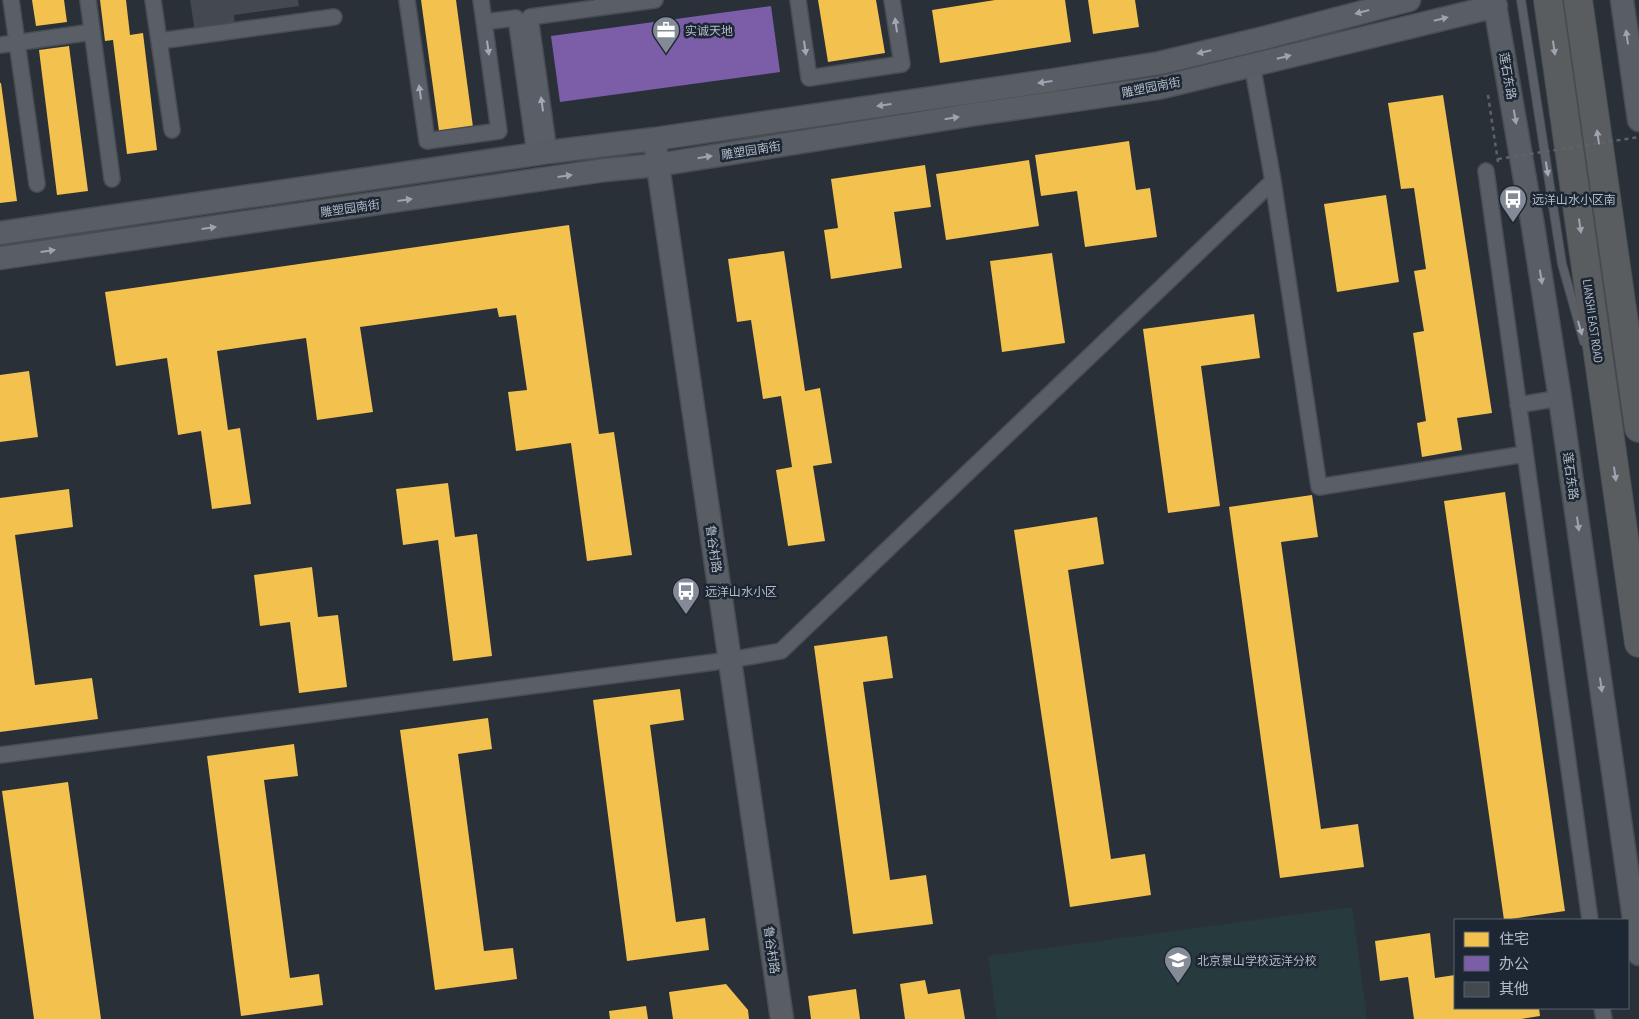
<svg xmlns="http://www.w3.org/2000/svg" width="1639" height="1019" viewBox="0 0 1639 1019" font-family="'PT Sans Narrow','Noto Sans SC',sans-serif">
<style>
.green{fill:#273a3e}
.homes{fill:#f2c14e}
.offices{fill:#7b5ea7}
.building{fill:#444950}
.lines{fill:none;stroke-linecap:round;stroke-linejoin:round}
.lane-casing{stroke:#484c53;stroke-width:10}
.street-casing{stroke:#484c53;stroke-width:18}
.secondary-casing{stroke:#484c53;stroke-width:25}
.highway-casing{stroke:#474c53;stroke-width:30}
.path{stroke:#5d636a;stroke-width:2.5;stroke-dasharray:4 4;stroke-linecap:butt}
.lane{stroke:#5a5e66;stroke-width:8}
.street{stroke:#5a5e66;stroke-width:15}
.secondary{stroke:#595d64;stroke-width:22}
.highway{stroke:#5a5d60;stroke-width:28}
.path-bridge{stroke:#5d636a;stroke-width:2.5;stroke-dasharray:4 4;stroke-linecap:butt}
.oneway{fill:#9da4b0}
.oneway2{fill:#a2a9b5}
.oneway3{fill:#9ea4af}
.labels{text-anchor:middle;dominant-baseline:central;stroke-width:5;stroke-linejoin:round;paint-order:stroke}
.poi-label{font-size:12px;fill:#b4bcc9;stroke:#1d2633;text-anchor:start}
.street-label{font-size:12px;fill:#b4bcc9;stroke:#1d2633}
</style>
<rect width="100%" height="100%" fill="#2a3038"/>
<!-- green -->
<path class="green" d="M1352 907 1367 1019H997L988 956Z"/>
<!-- homes -->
<path class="homes" d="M32 0H64L67 22 36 26Z
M100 0H126L130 35 143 33 157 150 127 154 113 40 105 41Z
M421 0H456L473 127 439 131Z
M818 0H876L885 53 828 62Z
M995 0H1065L1071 42 940 63 932 10Z
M1088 0H1135L1139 27 1093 34Z
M69 46 88 191 57 195 39 50Z
M0 83H1L17 201 0 203Z
M1443 95 1492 413 1457 418 1462 450 1422 457 1417 423 1426 421 1413 333 1424 331 1414 271 1426 269 1414 188 1401 189 1388 103Z
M1129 141 1136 190 1150 188 1157 237 1085 247 1077 191 1041 196 1035 155Z
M1029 160 1039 226 946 240 936 174Z
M925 165 931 207 894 212 902 268 831 279 824 230 838 228 831 179Z
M1386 195 1399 282 1337 292 1324 204Z
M569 225 599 434 614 432 632 555 587 561 571 443 516 451 508 392 527 390 516 315 499 317 497 308 360 327 373 412 317 420 306 338 217 351 228 430 240 428 251 504 212 509 201 431 178 435 167 358 116 366 105 292Z
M784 251 805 391 820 388 832 463 813 466 825 541 788 546 776 470 792 467 781 396 763 399 751 320 737 322 728 259Z
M1052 253 1065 343 1002 352 990 261Z
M1254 314 1260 358 1201 366 1220 506 1168 513 1143 329Z
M29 371 38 437 0 442V375Z
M448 483 455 537 477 534 492 656 453 661 438 540 403 545 396 489Z
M69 489 73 527 15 535 35 685 92 678 98 719 0 732V498Z
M1505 492 1565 911 1504 920 1444 501Z
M1312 495 1318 537 1281 542 1321 829 1358 824 1364 867 1280 878 1229 507Z
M1097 517 1104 564 1068 570 1111 859 1145 854 1151 895 1070 907 1014 530Z
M312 567 318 617 338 615 347 687 299 693 290 622 260 626 254 575Z
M887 636 893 678 863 682 890 880 926 875 933 924 853 934 814 646Z
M680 689 684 720 650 725 676 922 705 918 709 950 627 961 593 700Z
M488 718 492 749 458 754 484 951 513 948 517 979 435 990 400 730Z
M294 744 298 776 264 780 290 978 319 974 323 1005 241 1016 207 756Z
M68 782 101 1019H34L2 791Z
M1430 933 1435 978 1455 975V1008H1539L1540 1016 1521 1019H1414L1408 977 1380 981 1375 941Z
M925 980 928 994 960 989 965 1019H905L900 984Z
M726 984 748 1010 749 1019H673L669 992Z
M856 989 860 1019H811L808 996Z
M646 1006 648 1019H610L609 1011Z"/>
<!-- offices -->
<path class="offices" d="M771 6 780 72 560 102 551 36Z"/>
<!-- building -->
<path class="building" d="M190 0H298L299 6 234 15 235 26 195 32Z"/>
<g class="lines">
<!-- lane casing -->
<g class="lane-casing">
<path id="lane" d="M1521 0 1562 264 1584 342"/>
</g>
<!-- street casing -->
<g class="street-casing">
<path id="street" d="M11 0 37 184
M88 0 112 179
M153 0 172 130
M407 0 427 141 499 131 481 0
M798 0 809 78 902 64 892 0
M603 7 655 0
M484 22 516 18 535 154
M159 41 334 17
M0 45 92 32
M1252 64 1273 181 1319 487 1525 454
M549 152 530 17 603 7 602 0
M1486 171 1590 920
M1518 405 1560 398
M0 755 730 660 781 651 1273 181
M1602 1008 1604 1019"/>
</g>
<!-- secondary casing -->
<g class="secondary-casing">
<path id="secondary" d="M1494 0 1532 220 1560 398 1639 954
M1622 0 1639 120
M656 152 782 1019
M0 233 549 152 655 139 1054 80 1160 63 1260 39 1409 0
M0 258 605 170 657 165 976 114 1158 88 1496 6"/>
</g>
<!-- highway casing -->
<g class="highway-casing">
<path id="highway" d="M1548 0 1639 643
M1578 0 1639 428"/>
</g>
<!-- path -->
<path class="path" d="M1488 95 1498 162"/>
<!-- lane -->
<use href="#lane" class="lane"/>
<!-- street -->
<use href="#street" class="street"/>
<!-- secondary -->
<use href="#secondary" class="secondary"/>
<!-- highway -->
<use href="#highway" class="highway"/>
<!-- path-bridge -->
<path class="path-bridge" d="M1498 159 1639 137"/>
</g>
<!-- one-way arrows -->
<defs><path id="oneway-solid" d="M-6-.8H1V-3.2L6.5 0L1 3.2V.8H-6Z" transform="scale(1.25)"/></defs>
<g class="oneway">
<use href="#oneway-solid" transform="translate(1362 12) rotate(165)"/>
<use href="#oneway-solid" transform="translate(1441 19) rotate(-14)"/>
<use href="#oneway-solid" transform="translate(1627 37) rotate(-98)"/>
<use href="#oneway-solid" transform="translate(1204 52) rotate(167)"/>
<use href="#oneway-solid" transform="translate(1284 57) rotate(-14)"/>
<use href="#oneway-solid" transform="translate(1045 82) rotate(172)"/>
<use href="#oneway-solid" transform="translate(884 105) rotate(172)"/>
<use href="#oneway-solid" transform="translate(1515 117) rotate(80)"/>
<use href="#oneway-solid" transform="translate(952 118) rotate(-9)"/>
<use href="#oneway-solid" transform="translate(705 157) rotate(-9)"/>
<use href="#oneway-solid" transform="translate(565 176) rotate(-8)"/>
<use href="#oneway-solid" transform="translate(405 200) rotate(-8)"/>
<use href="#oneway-solid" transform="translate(209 228) rotate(-8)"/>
<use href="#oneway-solid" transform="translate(48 251) rotate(-8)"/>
<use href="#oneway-solid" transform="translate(1541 277) rotate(81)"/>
<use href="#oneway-solid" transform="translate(1578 524) rotate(82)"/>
<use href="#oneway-solid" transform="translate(1601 685) rotate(82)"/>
</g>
<g class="oneway2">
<use href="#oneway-solid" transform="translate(896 25) rotate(-98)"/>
<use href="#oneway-solid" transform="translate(488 48) rotate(82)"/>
<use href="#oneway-solid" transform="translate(805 48) rotate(82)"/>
<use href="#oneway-solid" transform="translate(420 92) rotate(-98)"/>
<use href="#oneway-solid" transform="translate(542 104) rotate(-98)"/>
<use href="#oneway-solid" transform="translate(1547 169) rotate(81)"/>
<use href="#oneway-solid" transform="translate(1580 328) rotate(74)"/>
</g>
<g class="oneway3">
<use href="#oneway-solid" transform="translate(1554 48) rotate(82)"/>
<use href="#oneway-solid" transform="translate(1598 137) rotate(-98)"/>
<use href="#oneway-solid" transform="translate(1580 226) rotate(82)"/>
<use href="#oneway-solid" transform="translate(1615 474) rotate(82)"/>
</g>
<!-- icons -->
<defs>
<g id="office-pin" transform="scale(1.4375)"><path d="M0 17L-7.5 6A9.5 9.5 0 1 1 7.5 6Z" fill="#848b96" stroke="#1d2633"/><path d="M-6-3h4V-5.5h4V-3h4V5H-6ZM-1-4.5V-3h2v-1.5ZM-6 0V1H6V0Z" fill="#fff"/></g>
<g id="bus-pin" transform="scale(1.4375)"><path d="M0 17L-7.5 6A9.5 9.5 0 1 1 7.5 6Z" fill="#848b96" stroke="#1d2633"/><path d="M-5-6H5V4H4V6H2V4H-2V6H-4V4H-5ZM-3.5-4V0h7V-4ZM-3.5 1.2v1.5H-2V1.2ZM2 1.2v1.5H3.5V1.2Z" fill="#fff"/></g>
<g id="school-pin" transform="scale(1.4375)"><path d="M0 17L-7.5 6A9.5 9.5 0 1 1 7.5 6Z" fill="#848b96" stroke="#1d2633"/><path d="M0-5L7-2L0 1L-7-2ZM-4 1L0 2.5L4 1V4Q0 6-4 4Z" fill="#fff"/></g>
</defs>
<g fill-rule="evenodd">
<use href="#office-pin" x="666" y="30"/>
<use href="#bus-pin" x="1513" y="199"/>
<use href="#bus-pin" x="686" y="591"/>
<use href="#school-pin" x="1178" y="960"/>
</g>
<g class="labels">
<!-- poi labels -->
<g class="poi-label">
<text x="685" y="30">实诚天地</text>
<text x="1532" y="199">远洋山水小区南</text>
<text x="705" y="591">远洋山水小区</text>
<text x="1197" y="960">北京景山学校远洋分校</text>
</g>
<!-- street labels -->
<g class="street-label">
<text transform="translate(1508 76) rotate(80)">莲石东路</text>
<text transform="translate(1151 87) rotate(-11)">雕塑园南街</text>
<text transform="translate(751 150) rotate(-9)">雕塑园南街</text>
<text transform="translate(350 208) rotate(-8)">雕塑园南街</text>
<text transform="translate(1593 321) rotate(82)">LIANSHI EAST ROAD</text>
<text transform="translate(1571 476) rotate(82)">莲石东路</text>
<text transform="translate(714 549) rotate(82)">鲁谷村路</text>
<text transform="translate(772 950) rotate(82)">鲁谷村路</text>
</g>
</g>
<!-- legend -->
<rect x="1454" y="919" width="175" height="90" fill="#1d2633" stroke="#59626f"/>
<rect x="1464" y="932" width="25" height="15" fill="#f2c14e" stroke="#59626f"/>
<text x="1499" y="944" font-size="15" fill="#b4bcc9">住宅</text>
<rect x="1464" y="956" width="25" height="15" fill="#7b5ea7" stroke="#59626f"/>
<text x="1499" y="969" font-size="15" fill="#b4bcc9">办公</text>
<rect x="1464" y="982" width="25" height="15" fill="#444950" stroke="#59626f"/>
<text x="1499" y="994" font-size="15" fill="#b4bcc9">其他</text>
</svg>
